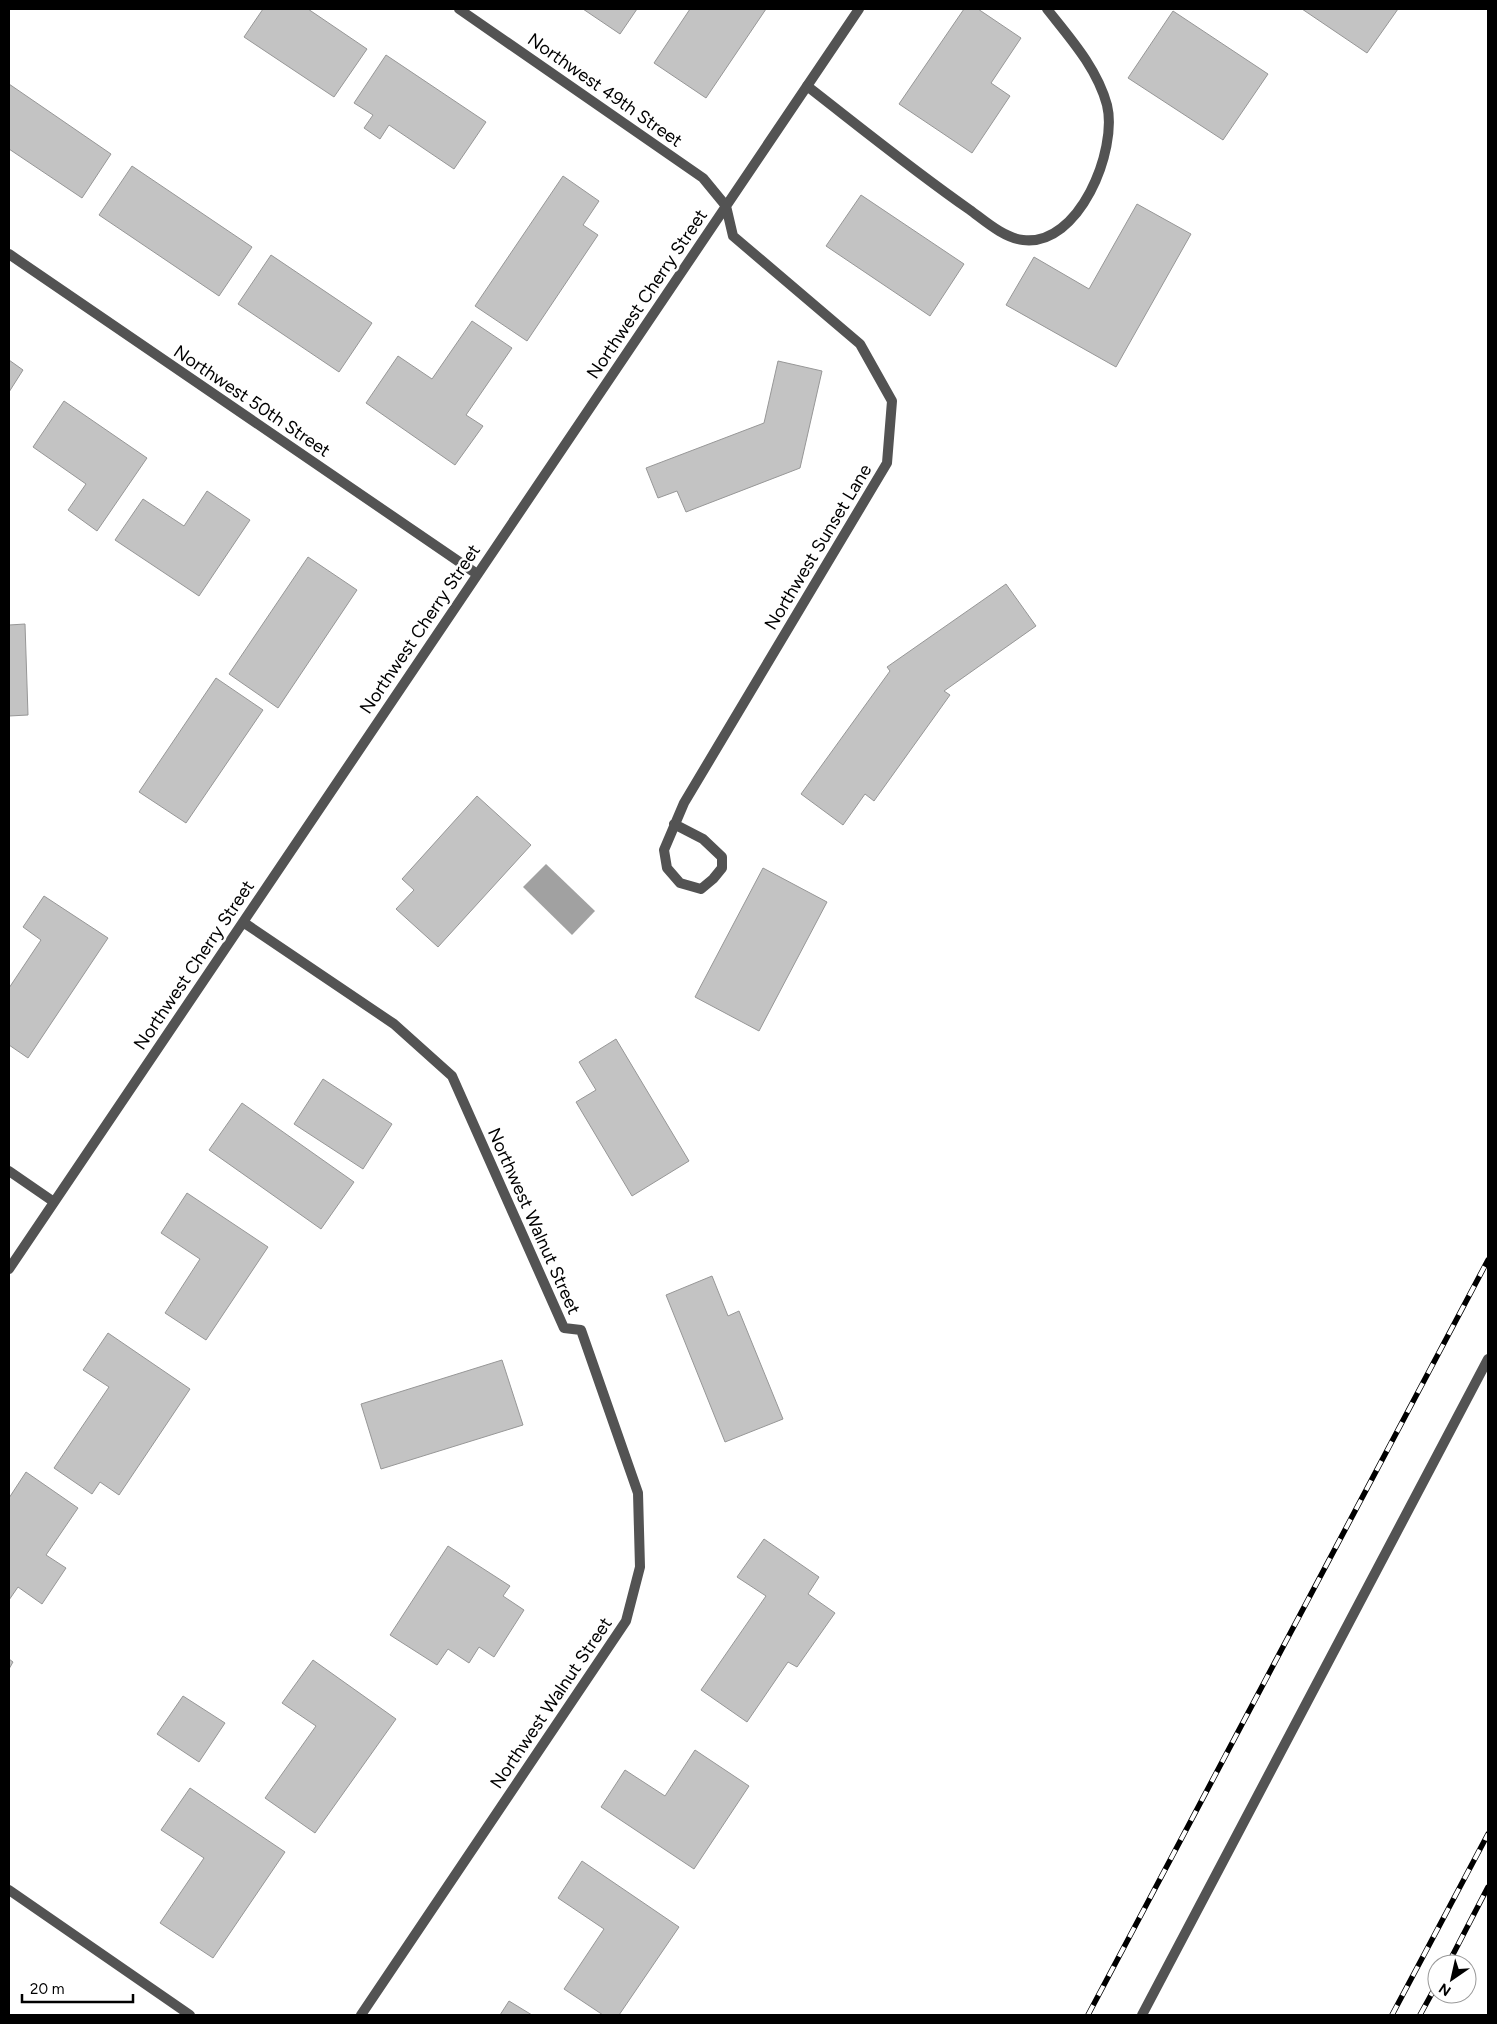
<svg xmlns="http://www.w3.org/2000/svg" width="1497" height="2024" viewBox="0 0 1497 2024" font-family="Figtree,sans-serif">
<style>
.water{fill:#a1a1a1}
.building{fill:#c3c3c3;stroke:#979797}
.lines{fill:none;stroke-linecap:round;stroke-linejoin:round}
.lane{stroke:#535353;stroke-width:10}
.street{stroke:#535353;stroke-width:10}
.rail-casing{stroke:#000;stroke-width:5.5}
.rail{stroke:#fff;stroke-width:4;stroke-dasharray:11;stroke-linecap:butt}
.labels{text-anchor:middle;dominant-baseline:central;stroke-width:5;stroke-linejoin:round;paint-order:stroke}
.street-label{font-size:18px;fill:#000;stroke:#fff}
</style>
<rect width="100%" height="100%" fill="#fff"/>
<!-- water -->
<path class="water" d="M546 864 595 911 572 935 523 887Z"/>
<!-- building -->
<path class="building" d="M263 9H308L367 49 334 97 244 37Z
M583 9H637L620 34Z
M690 9H766L706 98 654 63Z
M964 9H978L1021 38 991 83 1010 96 972 153 899 104Z
M1302 9H1398L1367 53Z
M1173 11 1268 74 1223 140 1128 78Z
M386 55 486 122 454 169 389 125 380 139 364 128 373 115 354 103Z
M9 84 111 154 82 198 9 149Z
M132 166 252 247 219 296 99 215Z
M563 176 599 201 583 225 598 235 527 341 475 306Z
M861 195 964 264 930 316 826 246Z
M1137 204 1191 234 1116 367 1006 305 1034 257 1089 289Z
M271 255 372 323 339 372 238 304Z
M472 321 512 348 466 415 483 426 455 465 366 403 398 356 432 379Z
M9 360 23 370 9 392Z
M778 361 822 371 800 468 686 512 677 491 658 498 646 468 764 423Z
M64 401 147 458 97 531 68 510 86 484 33 447Z
M207 491 250 520 199 596 115 540 143 499 184 526Z
M308 557 357 590 278 708 229 674Z
M1006 584 1036 626 944 691 950 695 874 801 865 794 843 825 801 794 890 671 887 667Z
M25 624 28 715 9 716V625Z
M216 678 263 710 186 823 139 792Z
M477 796 531 845 438 947 396 909 414 890 402 879Z
M763 868 827 902 759 1031 695 997Z
M44 896 108 938 28 1058 9 1045V988L41 940 23 927Z
M616 1039 689 1161 632 1196 576 1102 596 1090 579 1062Z
M323 1079 392 1124 363 1169 294 1124Z
M242 1103 354 1182 321 1229 209 1150Z
M187 1193 268 1247 206 1340 165 1313 200 1259 161 1233Z
M712 1276 728 1316 739 1311 783 1419 725 1442 666 1295Z
M108 1333 190 1389 119 1495 100 1482 92 1494 54 1468 109 1387 83 1370Z
M502 1360 523 1425 381 1469 361 1404Z
M26 1472 78 1508 46 1555 66 1568 42 1604 18 1587 9 1600V1498Z
M764 1539 819 1577 808 1594 835 1613 797 1667 788 1662 747 1722 701 1690 766 1596 737 1577Z
M448 1546 510 1586 503 1596 524 1610 494 1657 479 1647 469 1663 448 1649 437 1665 390 1635Z
M9 1659 13 1662 9 1669Z
M313 1660 396 1719 315 1833 265 1798 316 1726 282 1703Z
M183 1696 225 1723 199 1762 157 1734Z
M695 1750 749 1786 694 1869 601 1807 625 1770 665 1796Z
M190 1788 285 1852 213 1958 160 1923 204 1858 161 1830Z
M582 1861 679 1927 619 2015H603L564 1989 604 1929 558 1898Z
M509 2001 532 2015H500Z"/>
<g class="lines">
<!-- lane -->
<path class="lane" d="M807 86C861 128 914 171 970 210 985 221 1004 238 1023 240 1079 247 1118 150 1107 105 1097 68 1070 38 1047 9
M1142 2015 1488 1359"/>
<!-- street -->
<path class="street" d="M459 9 703 178 726 206 733 236 860 344 892 401 887 463 684 803 664 850 667 868 680 883 701 889 713 879 722 868V857L703 839 674 824
M9 254 477 574
M243 922 394 1024 452 1076 564 1328 581 1330 638 1493 640 1567 626 1621 361 2015
M9 1171 54 1202
M9 1269 859 9
M9 1890 190 2015"/>
<!-- rail casing -->
<g class="rail-casing">
<path id="rail" d="M1448 1964 1488 1887
M1088 2015 1488 1260
M1392 2015 1488 1834
M1420 2015 1437 1984"/>
</g>
<!-- rail -->
<use href="#rail" class="rail"/>
</g>
<g class="labels">
<!-- street labels -->
<g class="street-label">
<text transform="translate(605 90) rotate(35)">Northwest 49th Street</text>
<text transform="translate(647 294) rotate(-56)">Northwest Cherry Street</text>
<text transform="translate(252 401) rotate(34)">Northwest 50th Street</text>
<text transform="translate(818 547) rotate(-59)">Northwest Sunset Lane</text>
<text transform="translate(420 629) rotate(-56)">Northwest Cherry Street</text>
<text transform="translate(194 965) rotate(-56)">Northwest Cherry Street</text>
<text transform="translate(534 1221) rotate(66)">Northwest Walnut Street</text>
<text transform="translate(551 1703) rotate(-56)">Northwest Walnut Street</text>
</g>
</g>
<!-- border -->
<rect width="1497" height="2024" fill="none" stroke="#000000" stroke-width="20"/>
<!-- north arrow -->
<g transform="translate(1452 1979) rotate(214)"><circle r="24" fill="#ffffff" stroke="#999999"/>
<path d="M0-4L9 19L0 12L-9 19Z" fill="#000000"/>
<text y="-8" font-size="14" font-weight="bold" text-anchor="middle" fill="#000000">N</text>
</g>
<!-- scale -->
<path d="M22 1994v8h111v-8" fill="none" stroke="#000000" stroke-width="2.5"/>
<text x="30" y="1994" font-size="15" fill="#000000" stroke="#ffffff" stroke-width="4" paint-order="stroke">20 m</text>
</svg>
